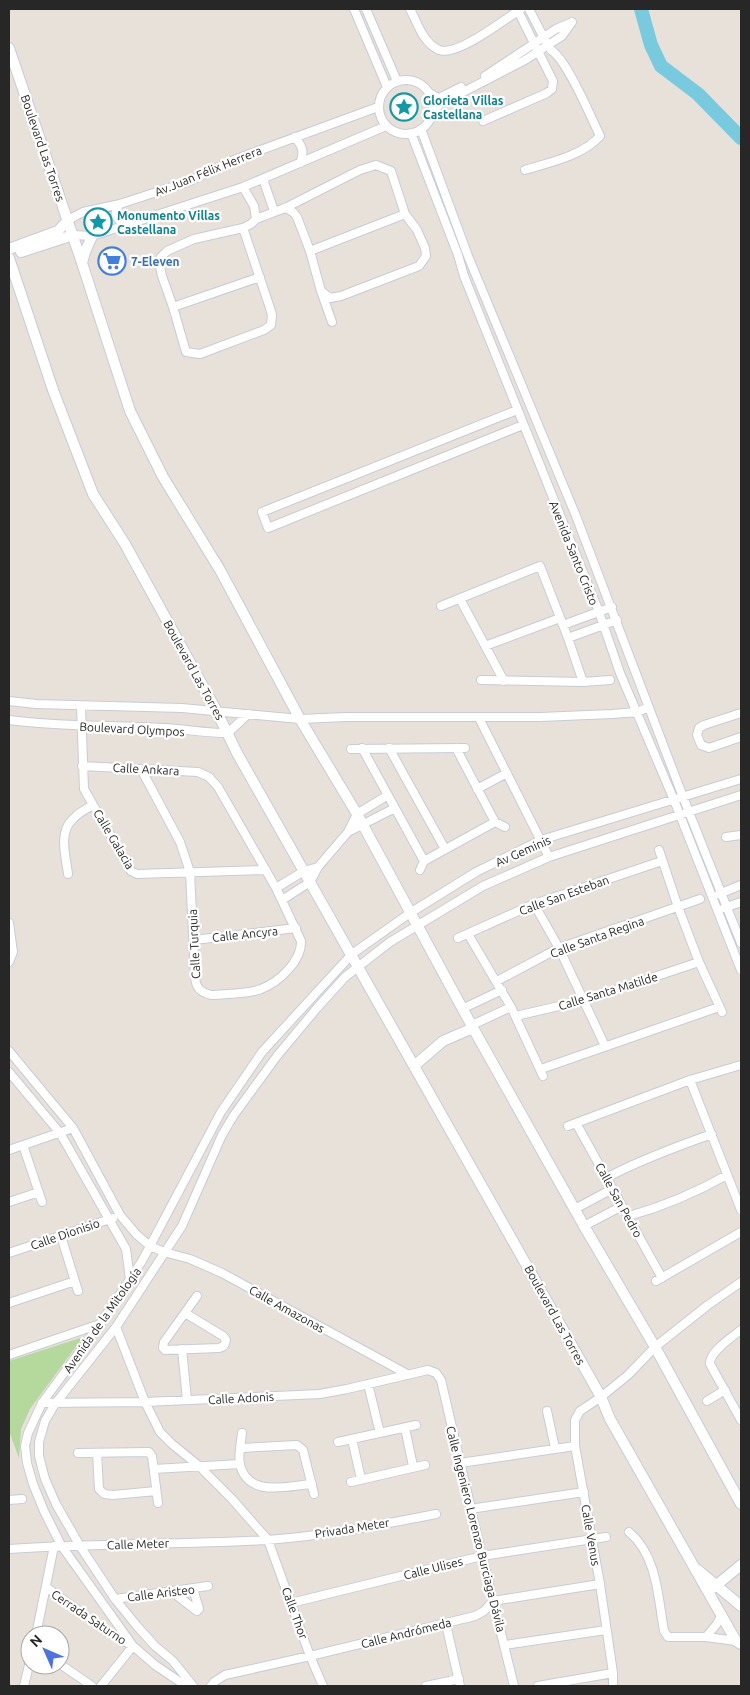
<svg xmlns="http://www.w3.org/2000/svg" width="750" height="1695" viewBox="0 0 750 1695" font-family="Ubuntu,sans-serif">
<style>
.green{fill:#b5d89c}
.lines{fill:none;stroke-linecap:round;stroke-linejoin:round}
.river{stroke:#78cade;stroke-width:14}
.street-casing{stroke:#c8ccd7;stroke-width:10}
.secondary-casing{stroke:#c8ccd7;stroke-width:12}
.street{stroke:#fff;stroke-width:8}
.secondary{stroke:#fff;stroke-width:10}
.labels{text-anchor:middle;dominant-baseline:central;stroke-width:4.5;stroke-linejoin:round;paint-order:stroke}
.culture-label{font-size:12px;font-weight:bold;fill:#0d838f;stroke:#fff;text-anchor:start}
.street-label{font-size:12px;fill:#272727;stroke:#fff}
.shop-label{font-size:12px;font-weight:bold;fill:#366cbe;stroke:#fff;text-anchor:start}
</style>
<rect width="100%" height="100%" fill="#e8e1da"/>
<!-- green -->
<path class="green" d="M83 1337 30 1409 21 1429 19 1458 9 1431V1361Z"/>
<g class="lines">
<!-- river -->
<path class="river" d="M641 9 651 45 661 66 698 94 741 138"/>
<!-- street casing -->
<g class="street-casing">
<path id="street" d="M354 9 387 87
M366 9 397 81
M410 9C417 22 423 43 439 50 457 57 505 19 521 9
M529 9 546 42
M485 76 556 29 570 23
M379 107a27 27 0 1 1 54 0a27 27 0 1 1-54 0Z
M429 93 439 98 461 87
M432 114 440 104 525 60 548 45 562 36 572 22
M483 121 547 93 552 89 553 81 518 11
M421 129 468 256 576 516 683 797 741 943
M411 133 458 255 464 276 599 612 620 673 674 800 741 970
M295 137C302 146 305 152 300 163
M525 170C551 162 582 156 600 136 591 117 567 60 551 50
M263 179 274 211
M243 187 254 206 256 219
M120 204C112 214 116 220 126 225
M68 220 83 212 120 204 190 181 236 159 378 107
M243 228 269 305 272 315 271 325 264 330 200 354 186 352 173 307 162 276 159 262 161 257 167 251 194 239 243 228 251 224 256 219 285 208 360 170 376 165 391 171 405 214 417 230 425 248 426 256 419 266 341 296 330 298 321 291 310 251 297 217 293 212 285 208
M73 235 92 236 243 187 386 126
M310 251 405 214
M321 291 332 322
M173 307 260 277
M517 410 262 512 268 528 523 425
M460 599 504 681
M441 606 540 566 568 638 583 682
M563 625 612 607
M568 638 617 620
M485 646 560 618
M481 680 583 682 610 680
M9 701 36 704 182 708 300 719 346 717H540L612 714 637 712 649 707
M81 706 84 789 131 871 137 874 266 870
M741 713 704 725 699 728 697 735 701 745 709 748 741 737
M479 718 549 857
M9 720C60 727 111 725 163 728 185 729 206 733 228 733L248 714
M362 748 424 861 420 870
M389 748 445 849
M456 748 495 822 505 827
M351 749 465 748
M82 766 198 772 209 777 218 787 276 888 301 941C302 961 279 982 261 989 250 994 224 994 211 995 200 992 196 988 195 977L190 872 180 842 141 769
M477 789 507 773
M348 832 395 808
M726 837 741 835
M659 850 678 907 699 962 722 1012
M424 861 495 822
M68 874C66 857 58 832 73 819 78 813 86 809 93 805
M276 888 304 871 318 867
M719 894 741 885
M282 900 310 882 318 867 348 832 357 814 388 795
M534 904 559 948 605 1046
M724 908 741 902
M9 923 13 952 9 962
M468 934 511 1007 543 1076
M458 938 534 904 662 861
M194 940 296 928
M497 981 559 948 700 899
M462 1009 502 990
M516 1016 585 1000 699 962
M472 1025 511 1007
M9 1051 73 1128 120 1215 137 1235 150 1246 164 1252 190 1259 222 1273 407 1374
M541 1069 719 1007
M9 1072 60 1133 126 1249 130 1279
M690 1080 741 1210
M576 1123 662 1278
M568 1126 690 1080 741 1065
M23 1145 42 1202
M9 1150 73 1128
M606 1178C640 1160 675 1147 712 1134
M9 1202 39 1192
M575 1209 612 1189
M629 1216C665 1206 695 1193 727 1175
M584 1226 622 1206
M61 1236 78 1291
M9 1253 113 1218
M656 1281 741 1232
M9 1303 75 1281
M185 1313 223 1336 226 1340 224 1346 219 1348 165 1350 163 1348 164 1342 197 1296
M116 1327 145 1402 160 1432 172 1444 199 1466 232 1499 268 1540 310 1656 323 1686
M741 1330C732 1337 709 1352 710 1364L741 1420
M182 1349 187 1400
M9 1355 100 1324
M368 1384 380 1433
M707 1401 725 1390
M42 1403 145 1402 320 1394 347 1389 428 1370 436 1373 441 1380 482 1556 514 1686
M547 1411 555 1448
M405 1428 413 1466
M242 1433C241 1443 238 1455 240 1465 249 1498 286 1486 312 1484
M352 1439 361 1479
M338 1442 416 1425
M241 1448 297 1445 303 1450 314 1494
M78 1453 149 1452 152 1456 158 1503
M97 1453 99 1489 104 1494 113 1495 156 1491
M460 1463 575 1446
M154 1469 240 1464
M351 1482 425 1465
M9 1500 22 1499
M470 1509 584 1492
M629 1532C657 1555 658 1597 664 1631L668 1637H706L736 1641
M9 1549C95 1543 181 1545 267 1540 324 1536 380 1525 436 1514
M46 1587 109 1633 133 1646 101 1686
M171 1591 197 1611 199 1609 193 1589
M115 1599 208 1586
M291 1603 482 1556 606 1537
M446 1624 460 1686
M36 1635 54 1546
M706 1637 716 1625 722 1615
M505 1645 606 1630
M60 1664 92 1686
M24 1686 30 1661
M186 1686 155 1665 133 1646 61 1545 44 1511 33 1484 27 1463 25 1446 28 1433 42 1403 100 1324 142 1261 221 1112 262 1052 352 954 410 913 476 872 541 840 741 779
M193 1686 173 1661 155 1646 137 1626 115 1599 80 1546 56 1504 45 1479 39 1456V1442L45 1421 55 1404 116 1327 182 1226 222 1135 234 1115 277 1056 317 1008 345 977 390 942 483 886 549 857 741 795
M211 1686 214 1682 225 1675 310 1656 475 1616 484 1611 493 1601 600 1584
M426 1686 459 1679
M538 1686 613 1673
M613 1686V1673L600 1584 575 1446V1420L580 1411 601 1397 628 1375 655 1347 708 1305 741 1282"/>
</g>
<!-- secondary casing -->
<g class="secondary-casing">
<path id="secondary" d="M9 48 82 263
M92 236 85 252 82 263 130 411 163 477 220 570 300 719 357 814 473 1028 584 1226 655 1347 741 1504
M9 249 58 231 68 220
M21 252 73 235
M9 258 53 390 93 494 125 544 216 710 237 753 601 1397 610 1419 736 1641 741 1644
M414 1066 443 1041 473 1028
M698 1570 741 1606
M713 1588 741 1565"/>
</g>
<!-- street -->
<use href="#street" class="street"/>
<!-- secondary -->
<use href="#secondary" class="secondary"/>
</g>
<!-- icons -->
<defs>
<g id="sight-ring" transform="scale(1.4375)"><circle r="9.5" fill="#fff" stroke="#0f9aa8" stroke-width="1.5"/><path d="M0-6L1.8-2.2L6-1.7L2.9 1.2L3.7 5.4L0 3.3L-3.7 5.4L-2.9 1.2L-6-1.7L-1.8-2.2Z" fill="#0f9aa8"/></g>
<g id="supermarket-ring" transform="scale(1.4375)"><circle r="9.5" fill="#fff" stroke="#3f7fe0" stroke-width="1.5"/><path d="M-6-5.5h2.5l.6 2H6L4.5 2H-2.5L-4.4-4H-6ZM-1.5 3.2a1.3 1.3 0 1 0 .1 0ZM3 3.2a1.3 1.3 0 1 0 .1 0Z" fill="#3f7fe0"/></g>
</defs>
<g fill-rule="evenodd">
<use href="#sight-ring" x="404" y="107"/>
<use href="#sight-ring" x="98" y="222"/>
<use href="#supermarket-ring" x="112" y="261"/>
</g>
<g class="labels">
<!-- culture labels -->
<g class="culture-label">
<text x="423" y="100">Glorieta Villas<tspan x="423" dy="14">Castellana</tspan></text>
<text x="117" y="215">Monumento Villas<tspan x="117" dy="14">Castellana</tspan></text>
</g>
<!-- street labels -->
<g class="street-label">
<text transform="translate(43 148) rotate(71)">Boulevard Las Torres</text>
<text transform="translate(208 171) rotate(-22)">Av.Juan Félix Herrera</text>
<text transform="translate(574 553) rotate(68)">Avenida Santo Cristo</text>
<text transform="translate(194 670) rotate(61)">Boulevard Las Torres</text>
<text transform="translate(132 729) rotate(3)">Boulevard Olympos</text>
<text transform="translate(146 769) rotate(3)">Calle Ankara</text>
<text transform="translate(114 839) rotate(59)">Calle Galacia</text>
<text transform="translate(523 851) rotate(-24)">Av Geminis</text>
<text transform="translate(564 895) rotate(-20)">Calle San Esteban</text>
<text transform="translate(245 934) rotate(-6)">Calle Ancyra</text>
<text transform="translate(597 937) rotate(-20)">Calle Santa Regina</text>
<text transform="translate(194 944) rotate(-93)">Calle Turquia</text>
<text transform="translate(608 991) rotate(-17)">Calle Santa Matilde</text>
<text transform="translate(619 1200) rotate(61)">Calle San Pedro</text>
<text transform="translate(65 1234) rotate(-19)">Calle Dionisio</text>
<text transform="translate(287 1309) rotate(29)">Calle Amazonas</text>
<text transform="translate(555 1315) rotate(61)">Boulevard Las Torres</text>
<text transform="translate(102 1320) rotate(-55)">Avenida de la Mitología</text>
<text transform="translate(241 1398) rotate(-3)">Calle Adonis</text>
<text transform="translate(352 1528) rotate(-9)">Privada Meter</text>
<text transform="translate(476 1529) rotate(76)">Calle Ingeniero Lorenzo Burciaga Dávila</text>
<text transform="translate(591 1535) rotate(80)">Calle Venus</text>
<text transform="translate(138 1544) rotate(-2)">Calle Meter</text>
<text transform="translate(433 1568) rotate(-14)">Calle Ulises</text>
<text transform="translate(161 1593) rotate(-7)">Calle Aristeo</text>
<text transform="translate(295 1613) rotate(70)">Calle Thor</text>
<text transform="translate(89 1617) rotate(34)">Cerrada Saturno</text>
<text transform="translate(406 1633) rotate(-14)">Calle Andrómeda</text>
</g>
<!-- shop labels -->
<g class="shop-label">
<text x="131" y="261">7-Eleven</text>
</g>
</g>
<!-- border -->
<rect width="750" height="1695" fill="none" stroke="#272727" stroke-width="20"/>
<!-- north arrow -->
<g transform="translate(45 1650) rotate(315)"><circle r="24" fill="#ffffff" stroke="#a9a9a9"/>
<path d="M0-4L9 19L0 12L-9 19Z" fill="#4c72e3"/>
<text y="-8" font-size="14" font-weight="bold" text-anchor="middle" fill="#272727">N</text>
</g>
</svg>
